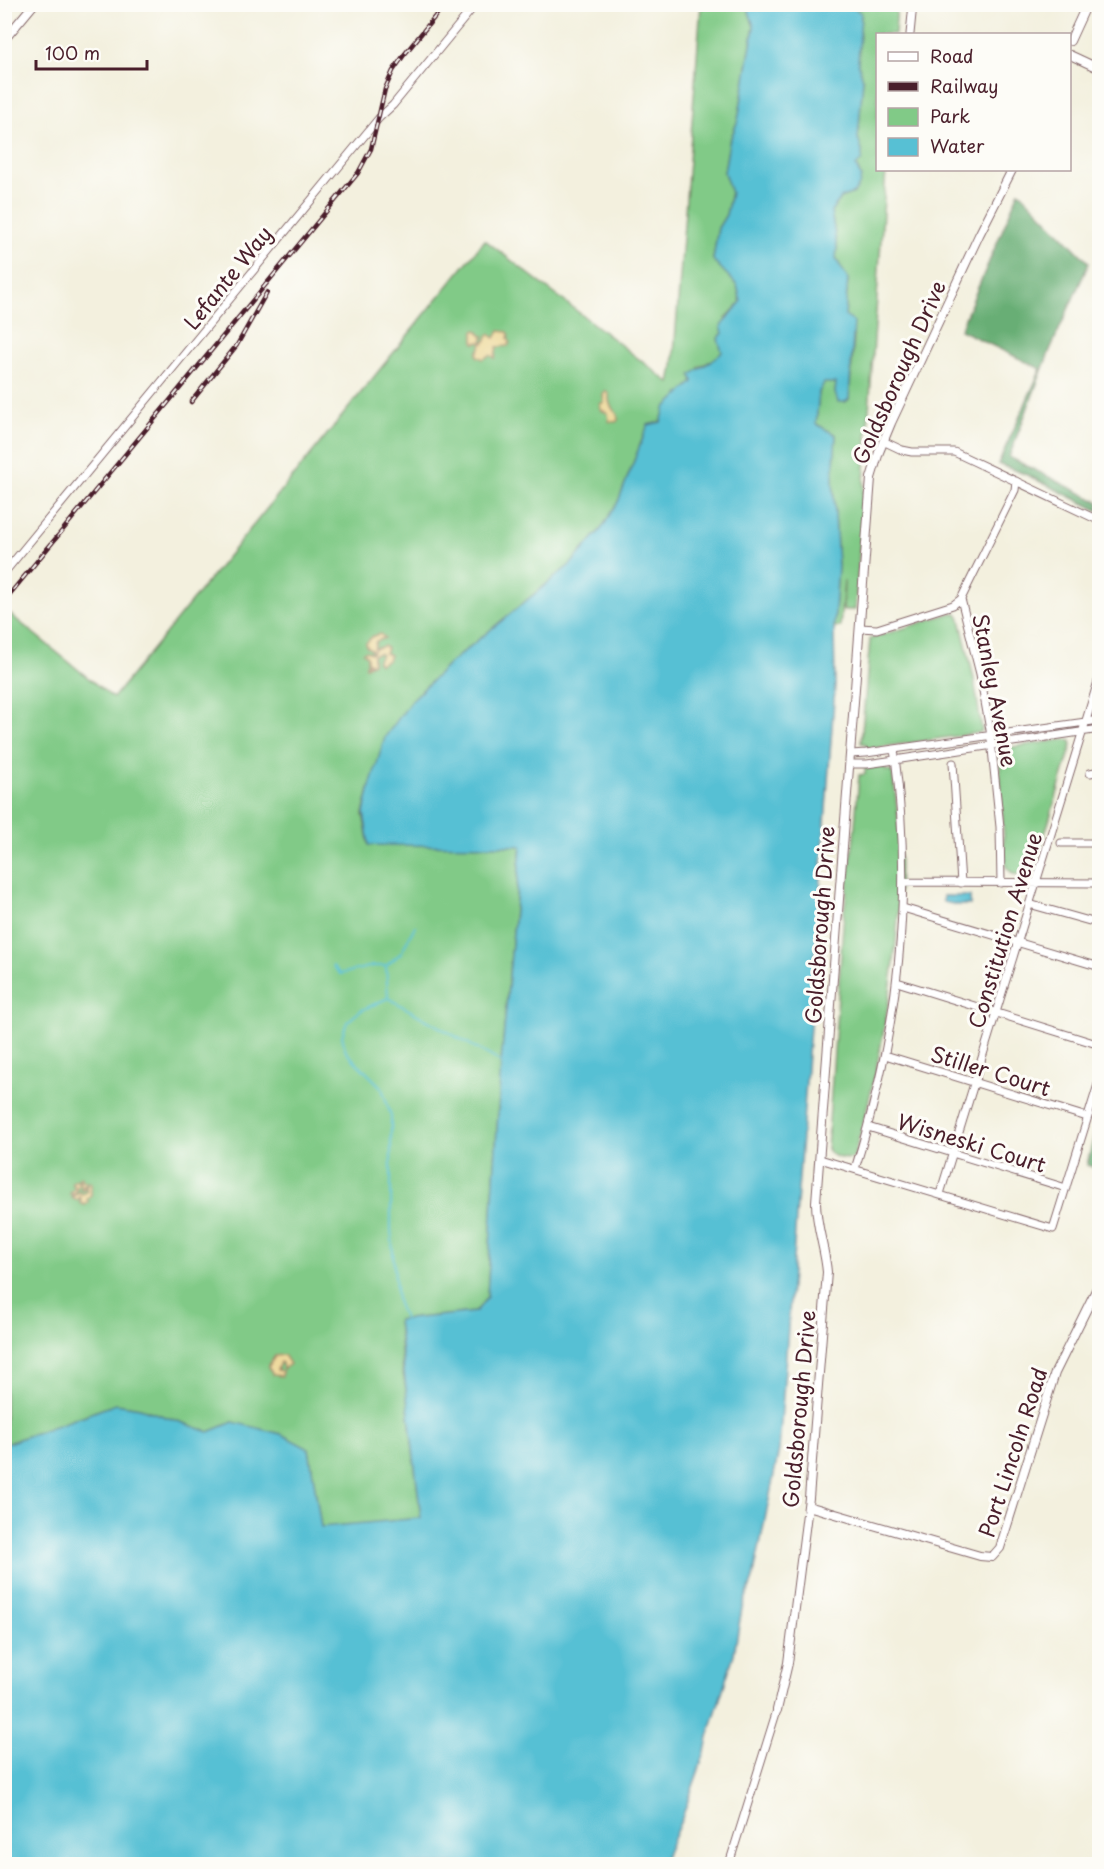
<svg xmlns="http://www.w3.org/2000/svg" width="1104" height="1869" viewBox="0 0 1104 1869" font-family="'Playpen Sans',sans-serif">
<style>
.green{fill:#81ca87;stroke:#667459;stroke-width:1.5}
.forest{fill:#68ae74;stroke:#596650;stroke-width:1.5}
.sand{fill:#eeda9e;stroke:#9c7c64;stroke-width:1.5}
.water{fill:#57c0d4;stroke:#507080;stroke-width:1.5}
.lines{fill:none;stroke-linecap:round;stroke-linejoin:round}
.stream{stroke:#57c0d4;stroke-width:2}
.minor-casing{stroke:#85686a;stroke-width:9}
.tertiary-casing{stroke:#85686a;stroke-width:10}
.minor{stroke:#fff;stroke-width:7}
.tertiary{stroke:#fff;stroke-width:8}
.rail-casing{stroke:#4a1f2b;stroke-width:4.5}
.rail{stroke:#fdfcf7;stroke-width:2;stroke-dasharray:7;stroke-linecap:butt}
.labels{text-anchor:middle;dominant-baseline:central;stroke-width:6;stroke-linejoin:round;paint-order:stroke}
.street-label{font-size:21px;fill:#4a1f2b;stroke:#fdfcf7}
</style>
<rect width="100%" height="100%" fill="#fdfcf7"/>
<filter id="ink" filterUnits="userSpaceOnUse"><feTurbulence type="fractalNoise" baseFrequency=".0167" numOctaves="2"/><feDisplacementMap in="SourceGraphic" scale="12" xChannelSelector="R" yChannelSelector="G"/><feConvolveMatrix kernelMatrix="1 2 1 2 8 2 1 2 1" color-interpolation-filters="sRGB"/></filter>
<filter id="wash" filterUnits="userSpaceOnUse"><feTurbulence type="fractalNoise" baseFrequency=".008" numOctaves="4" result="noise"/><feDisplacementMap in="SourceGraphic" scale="24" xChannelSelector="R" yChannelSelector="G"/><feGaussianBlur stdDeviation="1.35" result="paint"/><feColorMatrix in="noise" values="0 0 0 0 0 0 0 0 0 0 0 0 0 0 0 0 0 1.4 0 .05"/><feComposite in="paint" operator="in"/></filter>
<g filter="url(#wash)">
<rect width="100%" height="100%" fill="#f3f0de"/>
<!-- green -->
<path class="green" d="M701 5H747L754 27 738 120 729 143 724 172 731 192 726 215 718 228 713 259 737 285 741 302 726 318 723 333 718 339 723 352 717 358 699 367 693 382 666 408 661 422 648 425 618 502 602 528 571 564 450 663 412 700 370 786 363 814 369 845H521L501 1062 487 1297 476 1312 398 1320 403 1373 406 1389 421 1519 321 1528 309 1449 233 1422 209 1432 140 1408 116 1404 5 1444V610L113 698 485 240 670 383 673 367Z
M850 5H897L895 34H878V170H886L855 610H843L844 580 840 627H834L838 566 833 479 836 435 816 424 819 392 824 383H836L835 393 845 402 849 399 854 337 845 317 848 279 836 259 837 247 831 211 842 197 854 193 861 177 856 165 862 151 858 138 863 79 858 64 861 13Z
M951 613 957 614 960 619 974 679 982 731 978 733 867 749 866 744 861 743 870 639Z
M1067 739 1071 741 1072 745 1035 867C1028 876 1023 876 1013 874L1006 867 1005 858 999 753 1005 748Z
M885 766V770L892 771C913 890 888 1040 854 1156L851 1159C842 1159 832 1157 827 1149L844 912 854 837 859 775 865 774V768Z"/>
<!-- forest -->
<path class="forest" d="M1019 191 1089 263 1050 350 1009 457 1099 502V511L1025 474 998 464 1041 369 960 330Z
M1099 1116 1100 1169H1099L1087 1165Z"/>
<!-- sand -->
<path class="sand" d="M477 330 482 336H484L482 341 484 343 489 334 495 338 499 331 508 332 509 335 508 338 510 342 508 346 497 347 495 358 490 355 483 359 477 356V353L482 344 480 342 474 343V331Z
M606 391 609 394C608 403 611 408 617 414L618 420 616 422 609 421 608 413 601 410 600 404 604 402 603 395Z
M380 634 385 638 376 641 374 649 384 646 387 649 385 653 390 655 388 660 380 664 377 662 381 654 379 653 373 655V663L366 667V664L370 663 367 662V656L363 652 366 651 372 653 373 651 366 646V643L373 636Z
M81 1177 82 1181H86L84 1189 80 1190 83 1185H78L74 1196 79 1192 82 1194 87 1192 86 1187 89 1182 91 1183V1195L87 1198 88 1202 85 1205 80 1203 81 1199 80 1197 78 1200 72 1197 73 1194H70L75 1187 72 1183 75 1180 79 1183 81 1181 78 1179Z
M284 1355 290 1364 283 1369 282 1363 280 1362 277 1370 282 1371V1376L273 1375 268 1367 275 1356Z"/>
<!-- water -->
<path class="water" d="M747 5H850L861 13 858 64 863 79 858 138 862 151V160L856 166 861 177 859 186 854 193 842 197 831 211 837 247 836 259 848 279 845 316 854 322 849 399 845 402H838L835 393 836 383H824L819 392 816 424 836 435 833 479 838 566 834 627 835 686 779 1450 753 1579 742 1608 734 1654 708 1737 705 1752 682 1818 662 1864H5V1444L116 1404 140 1408 209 1432 233 1422 281 1434 309 1449 321 1527 421 1518 398 1320 476 1312 487 1297 501 1062 521 846 369 845 364 813 370 786 385 737 412 700 450 663 571 564 602 528 618 502 648 425 661 422 665 408 693 382 691 375C701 366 713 362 722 352L718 339 723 333 721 326 741 302 737 285 713 260 718 228 726 215 731 193 724 172 729 143 738 120 754 27Z
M943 896H970V905H958L943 902Z"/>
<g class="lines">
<!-- stream -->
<path class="stream" d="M333 966 340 974 373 966H385
M388 997 386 966 401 953 415 926
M404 1319 397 1301 391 1229V1116L382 1088 346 1052 342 1036 347 1022 360 1011 388 998 501 1062"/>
</g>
</g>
<g filter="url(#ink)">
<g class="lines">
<!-- minor casing -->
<g class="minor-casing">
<path id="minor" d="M910 34 913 4
M883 441 902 450 912 452H954L1100 521
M4 573 379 118 393 105 476 4
M860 628 877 629 953 605 961 599
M851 754 866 753 1100 720
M953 763 961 883
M850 764H867L888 761 1100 729
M1090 773 1100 771
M1061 843H1100
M904 882 1100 883
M1001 883 1000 827 990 730 980 674 961 599 1015 490 1016 481
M1029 904 1100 924
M903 908 1100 967
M897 982 1100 1045
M885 1055 1087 1117
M868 1127 1066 1188
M820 1159 1053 1229 1100 1078
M855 1169C899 1029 914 895 894 749
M940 1194 1100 675
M729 1864 777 1710"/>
</g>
<!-- tertiary casing -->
<g class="tertiary-casing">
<path id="tertiary" d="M4 40 34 4
M1070 41 1087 4
M1070 55 1100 69
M808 1506 980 1556 992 1557 1000 1548 1055 1373 1100 1282
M777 1710 788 1663 809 1498 827 1272C825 1248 816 1226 816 1202L871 478 879 452 891 423 979 235 1012 170"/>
</g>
<!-- minor -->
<use href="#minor" class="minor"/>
<!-- tertiary -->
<use href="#tertiary" class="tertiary"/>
<!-- rail casing -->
<g class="rail-casing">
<path id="rail" d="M191 402 237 345 267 292
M4 601 358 173 371 149 385 89 393 71 404 55 445 4"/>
</g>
<!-- rail -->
<use href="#rail" class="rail"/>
</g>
</g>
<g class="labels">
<!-- street labels -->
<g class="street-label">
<text transform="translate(227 277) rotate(-51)">Lefante Way</text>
<text transform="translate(898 372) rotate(-66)">Goldsborough Drive</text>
<text transform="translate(996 690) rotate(79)">Stanley Avenue</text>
<text transform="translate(819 925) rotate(-86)">Goldsborough Drive</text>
<text transform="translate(1004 930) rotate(-73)">Constitution Avenue</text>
<text transform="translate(991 1070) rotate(17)">Stiller Court</text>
<text transform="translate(972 1142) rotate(17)">Wisneski Court</text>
<text transform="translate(798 1409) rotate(-85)">Goldsborough Drive</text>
<text transform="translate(1012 1452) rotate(-72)">Port Lincoln Road</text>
</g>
</g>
<!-- margin -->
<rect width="1104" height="1869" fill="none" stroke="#fdfcf7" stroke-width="24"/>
<!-- legend -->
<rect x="876" y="33" width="195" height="138" fill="#fdfcf7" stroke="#b5a4a5" stroke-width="1.5"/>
<rect x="888" y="52" width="30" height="9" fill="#ffffff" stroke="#b5a4a5" stroke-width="1.5"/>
<text x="930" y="63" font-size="18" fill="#4a1f2b">Road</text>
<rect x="888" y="82" width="30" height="9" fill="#4a1f2b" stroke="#b5a4a5" stroke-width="1.5"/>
<text x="930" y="93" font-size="18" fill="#4a1f2b">Railway</text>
<rect x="888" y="108" width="30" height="18" fill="#81ca87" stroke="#b5a4a5" stroke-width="1.5"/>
<text x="930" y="123" font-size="18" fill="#4a1f2b">Park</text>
<rect x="888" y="138" width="30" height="18" fill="#57c0d4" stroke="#b5a4a5" stroke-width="1.5"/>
<text x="930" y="153" font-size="18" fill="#4a1f2b">Water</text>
<!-- scale -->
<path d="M36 60v9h111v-9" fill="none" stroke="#4a1f2b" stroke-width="3"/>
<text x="45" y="60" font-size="18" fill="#4a1f2b" stroke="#fdfcf7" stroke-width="4.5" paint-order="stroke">100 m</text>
</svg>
